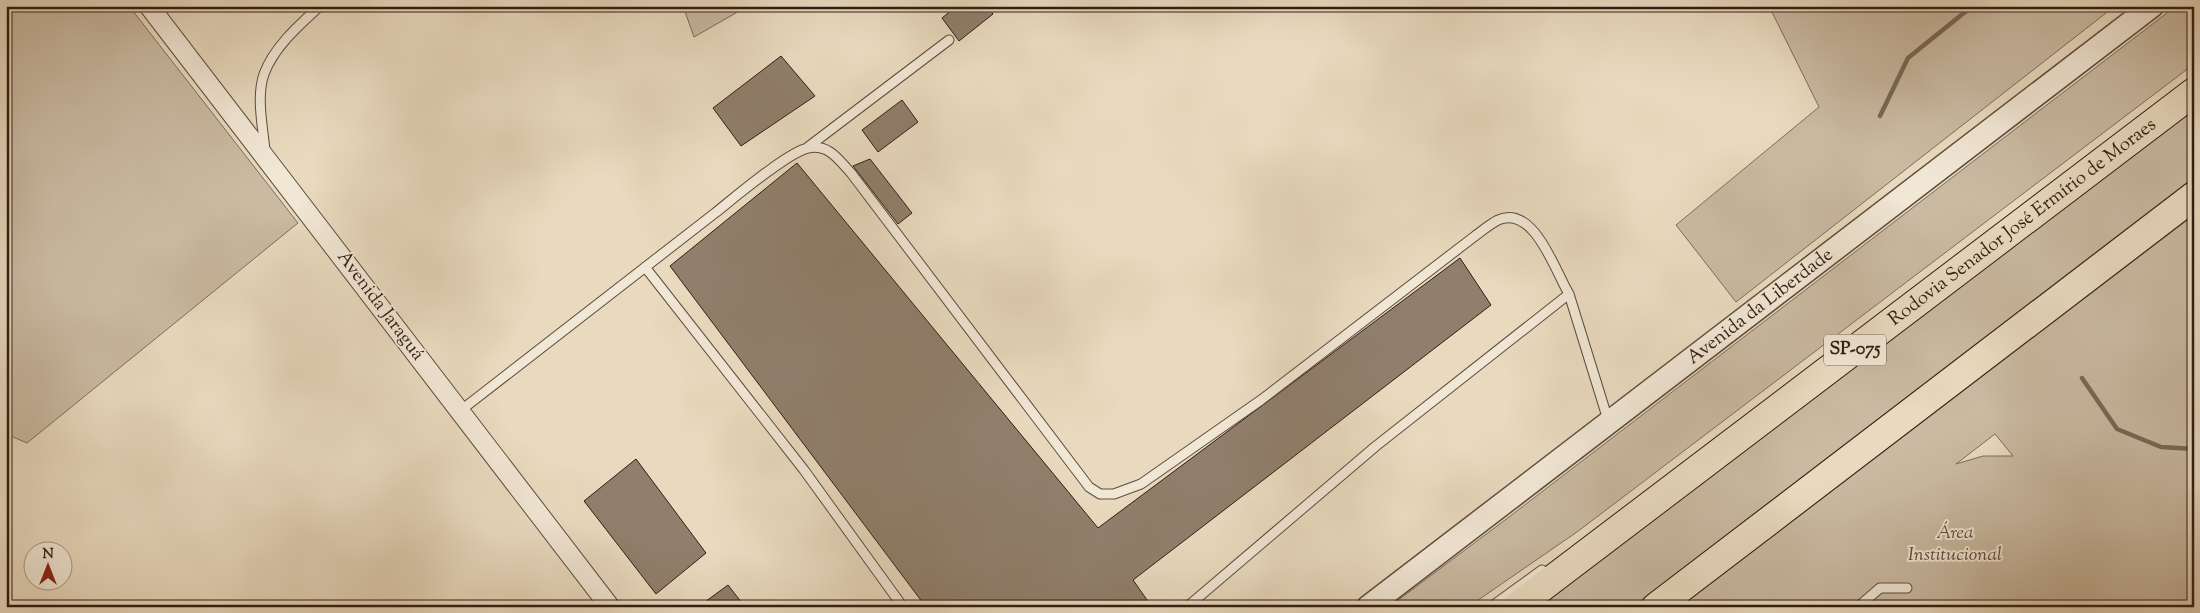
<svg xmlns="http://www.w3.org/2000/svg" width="2200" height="613" viewBox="0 0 2200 613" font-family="'Sorts Mill Goudy',serif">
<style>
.green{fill:#cabaa2;stroke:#7d6c5a;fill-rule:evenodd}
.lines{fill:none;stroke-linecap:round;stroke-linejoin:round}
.stream{stroke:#796856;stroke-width:4.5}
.building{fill:#907f6c;stroke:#301d12}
.service-casing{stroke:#5e4c3d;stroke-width:11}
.minor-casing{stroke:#5e4c3d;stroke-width:21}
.tertiary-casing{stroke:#5e4c3d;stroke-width:25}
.motorway-casing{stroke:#301d12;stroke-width:30}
.service{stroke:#f1e7d5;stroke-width:9}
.minor{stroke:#f1e7d5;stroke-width:19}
.tertiary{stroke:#f1e7d5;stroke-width:22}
.motorway{stroke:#e9dabf;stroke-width:28}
.labels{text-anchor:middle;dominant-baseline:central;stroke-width:4;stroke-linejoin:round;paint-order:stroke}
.shield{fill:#f1e7d5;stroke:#6a5a4c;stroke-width:1}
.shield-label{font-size:18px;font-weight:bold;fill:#301d12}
.street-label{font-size:19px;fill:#301d12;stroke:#f1e7d5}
.park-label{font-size:19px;font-style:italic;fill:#5e4c3d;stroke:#f1e7d5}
</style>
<rect width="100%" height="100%" fill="#e9dabf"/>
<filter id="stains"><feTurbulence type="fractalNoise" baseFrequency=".004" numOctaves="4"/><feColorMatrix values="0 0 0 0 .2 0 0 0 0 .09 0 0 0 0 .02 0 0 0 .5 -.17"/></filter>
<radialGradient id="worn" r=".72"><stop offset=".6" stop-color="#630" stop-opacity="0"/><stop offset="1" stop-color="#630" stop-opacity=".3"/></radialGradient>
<!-- green -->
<path class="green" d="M6 6H129L298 223 27 443 6 434Z
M683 6H748L694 37Z
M1769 6H2115L1736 302 1676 225 1819 107Z
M2176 6H2194V64L1577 532 1468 607H1389L1509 517Z
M2194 102V177L1632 607H1531Z
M2194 215V607H1680ZM1995 434 2013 456H1983L1956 464Z"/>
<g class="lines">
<!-- stream -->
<path class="stream" d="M1880 116 1908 58 1965 12 1978 6
M2082 378 2117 429 2161 447 2194 449"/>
</g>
<!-- building -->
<path class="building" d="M957 6H988L993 14 959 41 942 18Z
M781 56 815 96 741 146 713 108Z
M902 100 918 122 878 152 862 130Z
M870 159 912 213 898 224 853 166Z
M797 163 1098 528 1460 258 1491 305 1133 580 1152 607H926L670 266Z
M636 459 706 553 656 594 584 501Z
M728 585 745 607H698Z"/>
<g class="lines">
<!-- service casing -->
<g class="service-casing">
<path id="service" d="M808 147 949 40
M265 151C263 127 256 97 264 74 274 47 299 25 320 6
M645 267 804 470 903 607
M1569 294 1608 420
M460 411C545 345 630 279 715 213 734 198 788 152 808 148 829 144 838 159 851 173L1089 487 1100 494H1114L1141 484 1261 400 1475 236C1482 231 1490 224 1498 220 1534 204 1555 271 1569 294L1376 446 1187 607
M1491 607 1542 570
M1858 607 1880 588H1907"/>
</g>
<!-- minor casing -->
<g class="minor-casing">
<path id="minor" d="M149 6 610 607"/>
</g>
<!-- tertiary casing -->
<g class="tertiary-casing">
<g id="tertiary">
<path id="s1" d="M1368 607 2152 6"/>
</g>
</g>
<!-- motorway casing -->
<g class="motorway-casing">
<g id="motorway">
<path id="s2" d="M1516 607 2194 92"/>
<path d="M1656 607 2194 196"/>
</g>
</g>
<!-- service -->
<use href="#service" class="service"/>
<!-- minor -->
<use href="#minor" class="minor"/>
<!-- tertiary -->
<use href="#tertiary" class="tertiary"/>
<!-- motorway -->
<use href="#motorway" class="motorway"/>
</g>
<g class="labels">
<!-- shield labels -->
<rect class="shield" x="1824" y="334.5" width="62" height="31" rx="4"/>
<g class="shield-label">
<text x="1855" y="350">SP-075</text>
</g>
<!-- street labels -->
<g class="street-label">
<text stroke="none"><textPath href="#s2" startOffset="636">Rodovia Senador José Ermírio de Moraes</textPath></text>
<text transform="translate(380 306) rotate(53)">Avenida Jaraguá</text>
<text stroke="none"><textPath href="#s1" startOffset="494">Avenida da Liberdade</textPath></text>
</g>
<!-- park labels -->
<g class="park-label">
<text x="1955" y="533">Área<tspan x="1955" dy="22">Institucional</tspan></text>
</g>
</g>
<!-- margin -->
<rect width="2200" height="613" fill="none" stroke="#e9dabf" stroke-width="25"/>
<rect x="8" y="8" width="2185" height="598" fill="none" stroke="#301d12" stroke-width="2.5"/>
<rect x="12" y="12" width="2175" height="588" fill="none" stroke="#301d12"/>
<!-- north arrow -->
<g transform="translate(48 566)"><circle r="24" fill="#f1e7d5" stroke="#a49687"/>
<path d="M0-4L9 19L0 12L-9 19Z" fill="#8f2418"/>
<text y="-8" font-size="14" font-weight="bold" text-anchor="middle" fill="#301d12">N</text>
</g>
<rect width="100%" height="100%" filter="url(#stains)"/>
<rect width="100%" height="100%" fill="url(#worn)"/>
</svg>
